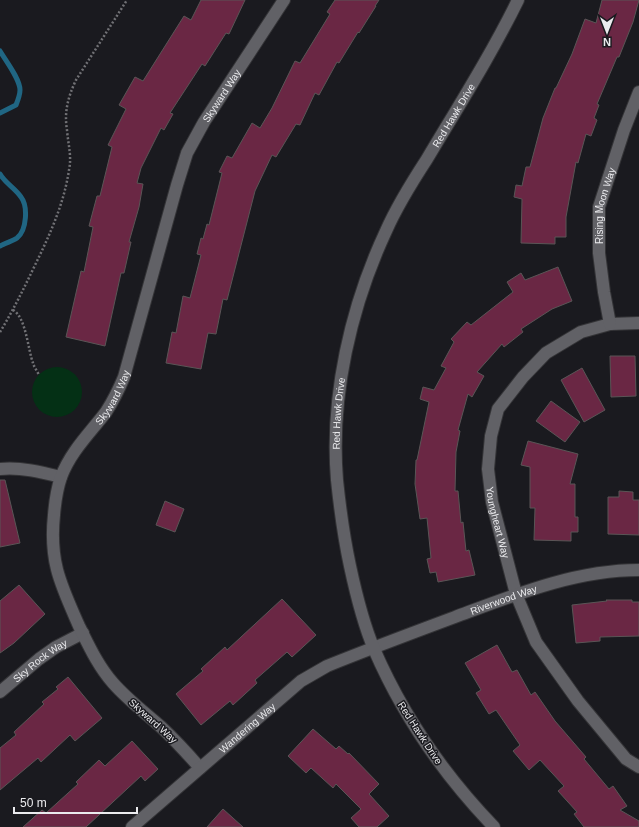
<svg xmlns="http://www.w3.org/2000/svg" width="639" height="827" viewBox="0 0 639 827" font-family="Helvetica,sans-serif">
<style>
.green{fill:#043015}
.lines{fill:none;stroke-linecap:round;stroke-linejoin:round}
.stream{stroke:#206683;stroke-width:5}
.building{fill:#6a2744;stroke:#5a5556}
.minor-casing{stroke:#343437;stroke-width:14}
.tertiary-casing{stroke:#343437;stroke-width:14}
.path{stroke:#717175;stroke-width:2.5;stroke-dasharray:2 2;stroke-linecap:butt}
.minor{stroke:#616166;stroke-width:12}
.tertiary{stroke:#616166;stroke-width:12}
.labels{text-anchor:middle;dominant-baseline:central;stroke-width:3;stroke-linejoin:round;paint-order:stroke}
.street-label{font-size:10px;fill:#ebebee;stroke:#1a1a1f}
</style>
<rect width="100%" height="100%" fill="#1a1a1f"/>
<!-- green -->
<path class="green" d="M32 392a25 25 0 1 1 50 0a25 25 0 1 1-50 0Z"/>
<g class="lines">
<!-- stream -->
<path class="stream" d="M0 51C6 61 20 79 20 90 20 95 18 100 16 105L0 113
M0 174C5 183 15 188 21 197 28 206 27 230 17 238 13 241 5 243 0 246"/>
</g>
<!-- building -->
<path class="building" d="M201 0H245L229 34 226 33 205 66 202 64 170 113 173 114 164 130 161 128 141 168 137 183 143 184 139 207 129 242H131L124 273H121L105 346 66 337 81 271 84 272 93 227 89 226 97 196H100L112 147 108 145 126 109 119 105 135 77 143 81 184 16 191 20Z
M335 0H379L375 6H376L359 33 358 32 339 63 337 62 319 95 315 93 300 125 296 124 276 157 272 155 255 191 227 300 223 299 216 334 208 333 201 369 166 363 172 332 176 333 183 296 190 298 201 255 197 254 201 238 203 239 207 224 209 225 222 173 219 172 227 156 232 158 252 123 260 128 272 108 295 61 300 63 330 14 327 12Z
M602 0H639L633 22 619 57H617L597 104 599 105 594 118 597 120 591 136 586 134 578 163 576 162 566 217V237H555V244L521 243 522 199 514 197 516 185 522 186 526 167H530L543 118 555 88H556L572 54 585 19 596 23Z
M558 267 572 301 552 309 521 329 523 332 504 347 502 344 477 372 484 376 472 397 468 394 458 430 460 431 456 452 455 491H458L461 523 463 522 466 551 469 550 475 575 438 582 436 572 430 573 427 559 431 558 427 518 420 519 415 484 416 460H417L429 402 420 399 423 387 434 390 446 368 441 366 454 342 451 339 467 322 471 325 513 292 507 282 521 273 525 280Z
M610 356H635L636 396 611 397Z
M582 368 605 410 584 422 561 380Z
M551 401 580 422 565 442 536 421Z
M528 441 578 454 570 484H575V517H578V532H571V541L534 540 535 508H530V467L521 465Z
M0 480H5L20 543 0 547Z
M619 491 633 492V500H639V535L608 534V497H619Z
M165 501 184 509 175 532 156 525Z
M19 585 45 614 14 643 0 653V601Z
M282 599 316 635 292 657 287 652 255 680 257 683 233 705 230 701 201 725 176 694 203 671 201 669 225 647 227 650Z
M606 600H632V602H639V636L600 637V641L576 643 572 605 607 601Z
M497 645 512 672 517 670 531 695 535 692 555 721 586 757 584 759 609 789 613 786 627 806 620 810 639 821V827H584L574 814 577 812 558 791 564 786 540 760 529 770 513 751 520 745 496 710 489 714 476 693 481 690 465 663Z
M68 677 102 718 75 741 70 735 41 762 38 758 0 790V748L16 735 14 732 44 704 42 702 58 689 56 687Z
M313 729 336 749 339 746 348 754 349 753 379 784 369 794 389 816 377 827H359L351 818 361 809 336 784 333 788 311 768 306 773 288 756Z
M132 741 158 769 145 781 141 776 86 827H23L42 810 46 813 78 784 76 782 99 760 105 766Z
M223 809 243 827H207Z"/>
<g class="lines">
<!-- minor casing -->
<g class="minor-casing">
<g id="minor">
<path id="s1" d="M639 323 610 324 581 332 546 353 523 377 498 409 491 436 488 469 492 502 516 594 536 642 578 701 626 759 639 767"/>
<path id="s2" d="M610 324 604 292 599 253V207L624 130 639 92"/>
<path d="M0 469C21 467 41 472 61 477"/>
<path id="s3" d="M0 692 39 659 56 647 83 633"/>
<path id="s4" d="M200 768C187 753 174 739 160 726 144 712 127 699 113 683 98 666 89 646 79 626 61 585 49 562 54 515 55 502 57 489 61 477 71 451 90 433 106 412 113 401 119 389 124 377L177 185 187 153 204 122 284 0"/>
<path id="s5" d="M132 827 301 681 327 666C369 649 412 633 455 617 514 595 575 570 639 570"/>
</g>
</g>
<!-- tertiary casing -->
<g class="tertiary-casing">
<g id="tertiary">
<path id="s6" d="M494 827C444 775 403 716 374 649 363 623 356 594 350 566 344 538 340 509 337 480 330 396 351 306 386 231 397 206 412 182 427 159 458 107 491 55 518 0"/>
</g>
</g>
<!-- path -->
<path class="path" d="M13 310C26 317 28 350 33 363 34 367 37 371 39 375
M0 332C14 309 25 286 37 261 51 232 64 203 69 170 72 156 68 144 67 130 64 112 68 97 76 80L127 0"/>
<!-- minor -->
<use href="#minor" class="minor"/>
<!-- tertiary -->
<use href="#tertiary" class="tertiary"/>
</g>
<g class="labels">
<!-- street labels -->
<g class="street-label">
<text stroke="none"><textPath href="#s4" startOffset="761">Skyward Way</textPath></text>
<text stroke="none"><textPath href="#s6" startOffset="780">Red Hawk Drive</textPath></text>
<text stroke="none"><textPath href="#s2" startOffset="120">Rising Moon Way</textPath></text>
<text stroke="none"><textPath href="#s4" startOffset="438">Skyward Way</textPath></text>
<text stroke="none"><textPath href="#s6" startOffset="456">Red Hawk Drive</textPath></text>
<text stroke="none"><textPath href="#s1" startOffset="289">Youngheart Way</textPath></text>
<text stroke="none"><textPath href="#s5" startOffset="442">Riverwood Way</textPath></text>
<text stroke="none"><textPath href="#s3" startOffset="51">Sky Rock Way</textPath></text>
<text transform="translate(153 721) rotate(42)">Skyward Way</text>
<text stroke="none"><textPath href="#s5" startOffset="152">Wandering Way</textPath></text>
<text transform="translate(420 733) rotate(57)">Red Hawk Drive</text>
</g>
</g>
<!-- north arrow -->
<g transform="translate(607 32) rotate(180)" stroke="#1a1a1f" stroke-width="3" paint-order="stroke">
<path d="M0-3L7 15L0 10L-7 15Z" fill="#ebebee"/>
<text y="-6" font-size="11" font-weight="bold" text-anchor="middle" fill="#ebebee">N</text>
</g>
<!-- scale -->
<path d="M14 807v6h123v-6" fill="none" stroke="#ebebee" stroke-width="2"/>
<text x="20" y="807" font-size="12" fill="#ebebee" stroke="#1a1a1f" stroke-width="3" paint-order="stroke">50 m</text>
</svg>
